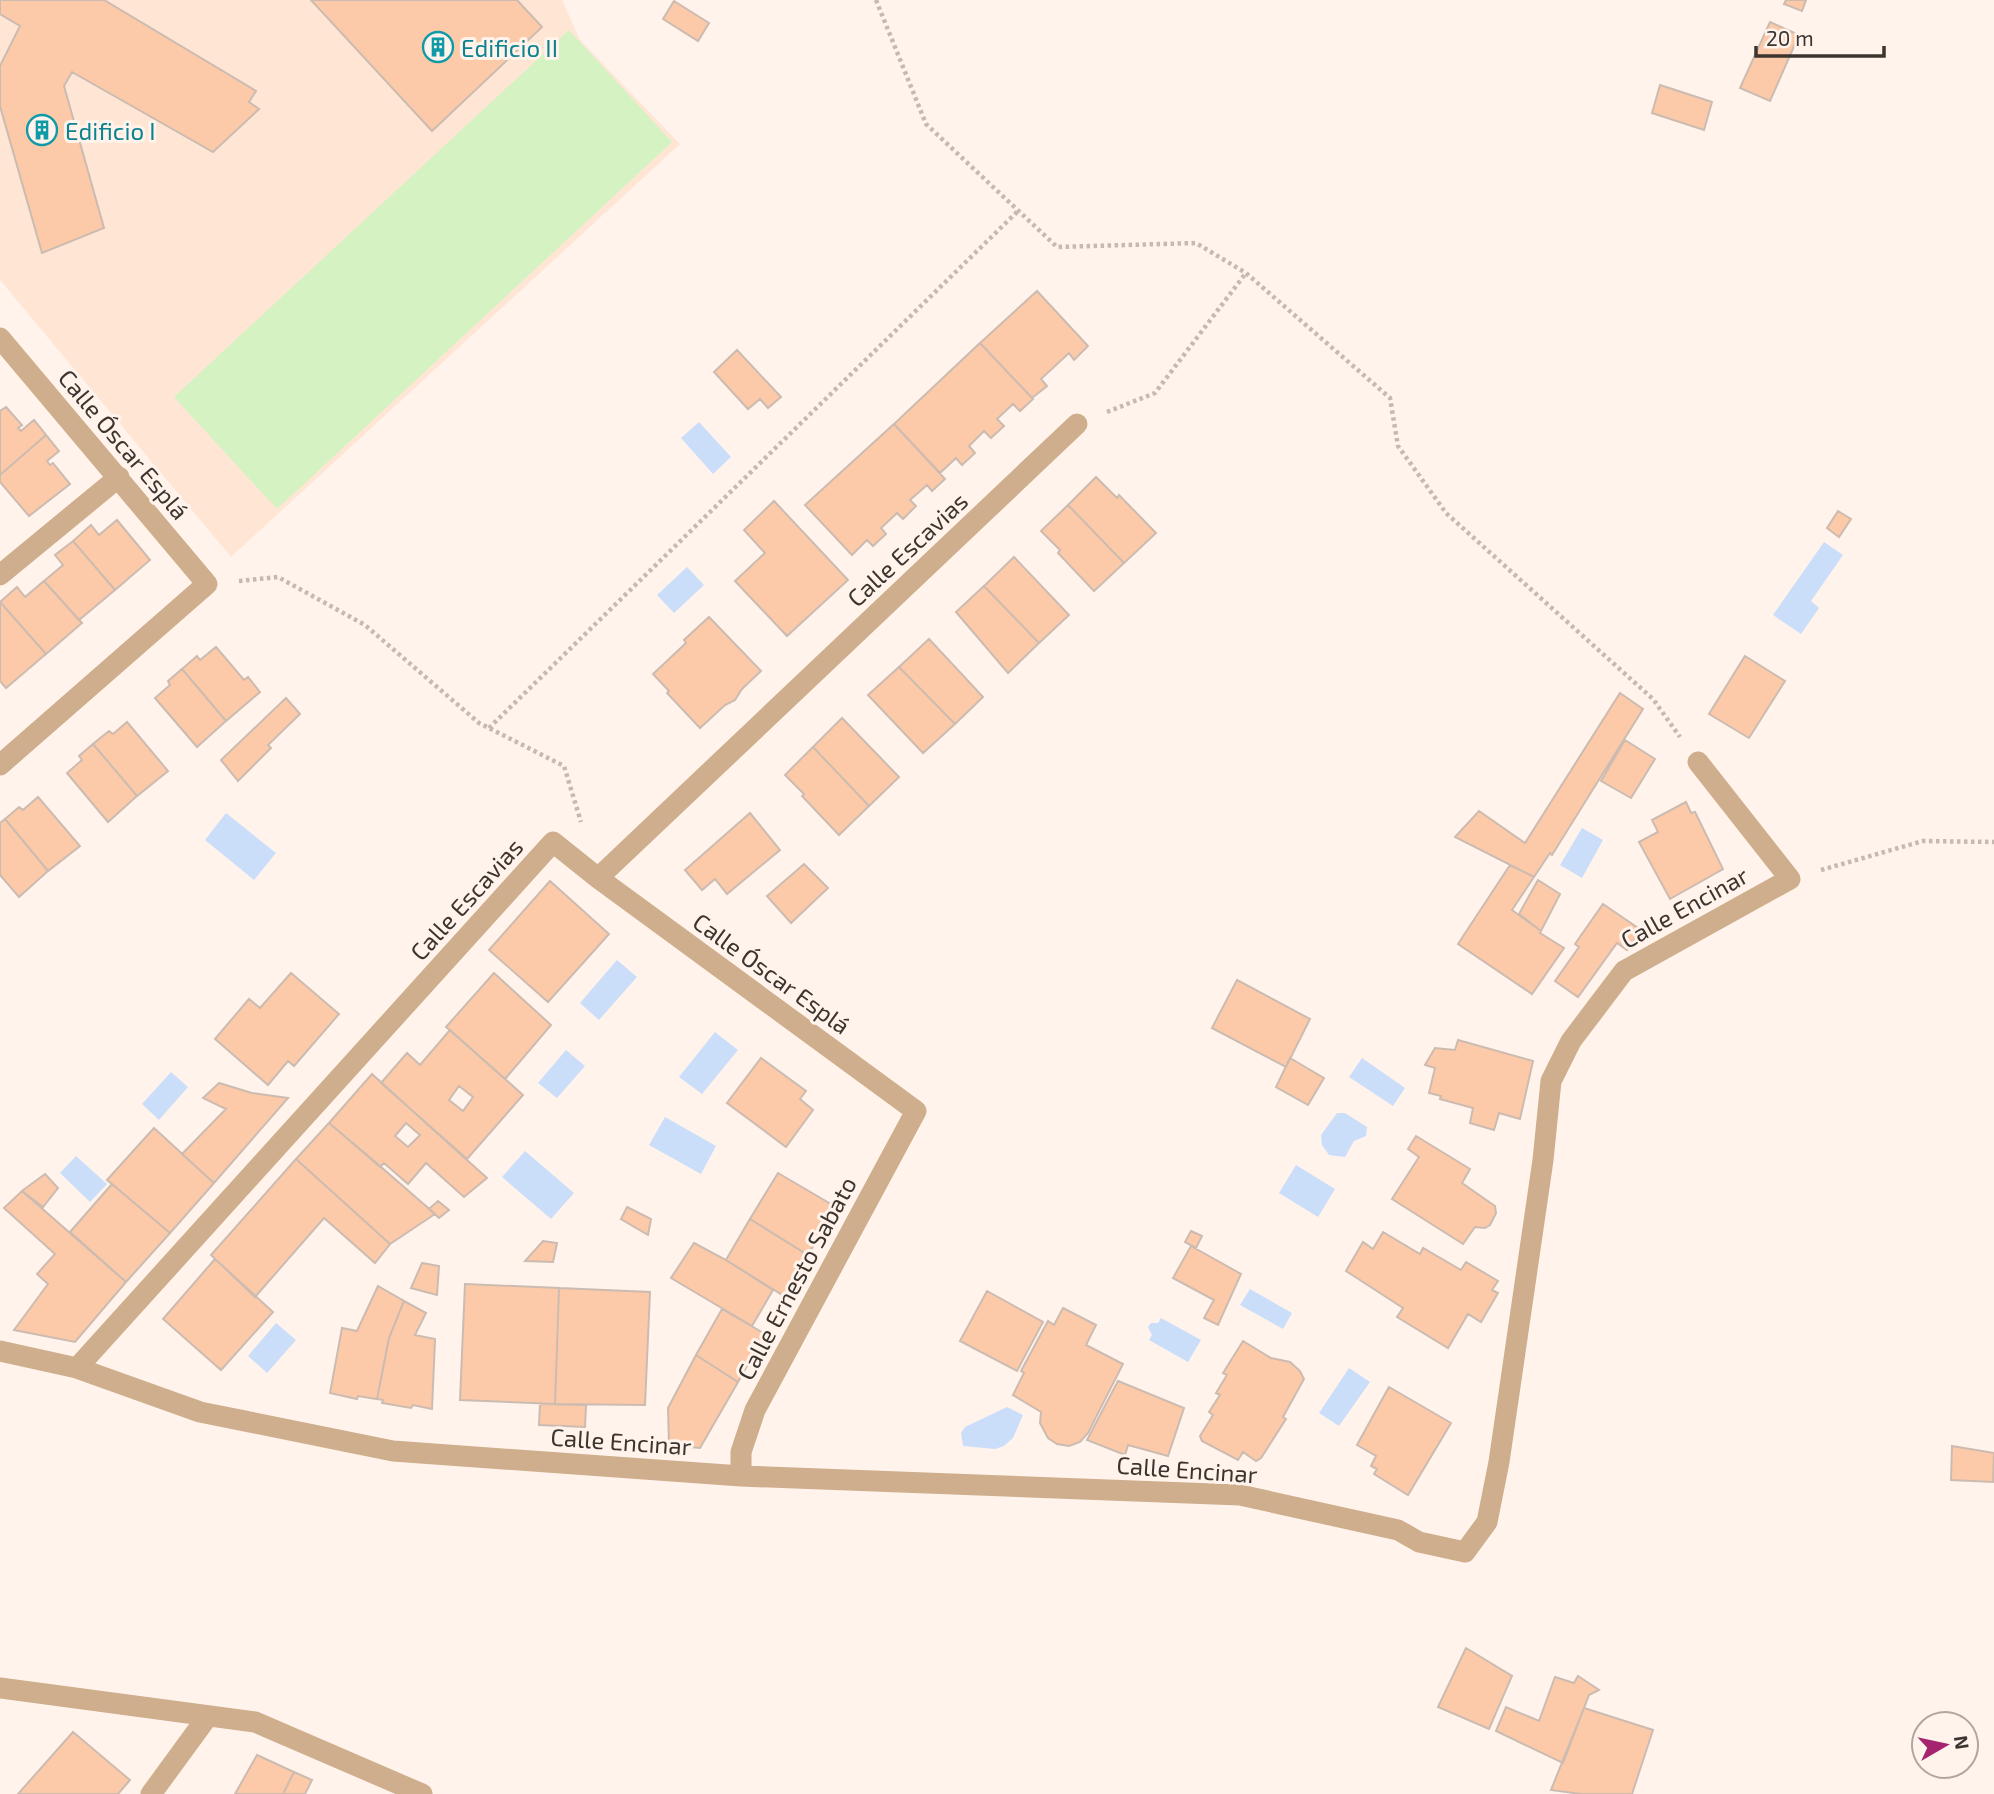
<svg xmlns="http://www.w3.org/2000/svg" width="1994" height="1794" viewBox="0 0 1994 1794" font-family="'Exo 2',sans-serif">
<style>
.built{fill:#fee5d4}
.green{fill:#d5f2c2}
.water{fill:#cadefa}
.building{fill:#fdcaa9;stroke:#ccbbb0;stroke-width:2;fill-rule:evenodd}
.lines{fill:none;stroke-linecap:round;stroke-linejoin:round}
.path{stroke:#c4bab3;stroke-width:4.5;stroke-dasharray:3.5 3.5;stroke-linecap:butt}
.minor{stroke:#ceae8c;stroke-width:21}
.labels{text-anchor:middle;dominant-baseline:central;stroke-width:6;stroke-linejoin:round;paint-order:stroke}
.culture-label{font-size:24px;fill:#0d838f;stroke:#fff3ec;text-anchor:start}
.street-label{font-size:24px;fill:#3b342f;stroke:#fff3ec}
</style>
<rect width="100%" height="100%" fill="#fff3ec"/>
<!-- built -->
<path class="built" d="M0 0H562L580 40 680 144 231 557 0 280Z"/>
<!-- green -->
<path class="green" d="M569 30 672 142 277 509 174 397Z"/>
<!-- water -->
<path class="water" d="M699 422 731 457 713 474 681 438Z
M1824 542 1843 555 1811 601 1819 608 1801 634 1773 615Z
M687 567 704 585 674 613 657 595Z
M226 813 276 853 254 880 205 840Z
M1582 828 1603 840 1582 878 1560 865Z
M617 960 637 977 599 1020 580 1003Z
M715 1032 738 1050 702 1094 679 1077Z
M566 1050 585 1066 557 1098 538 1083Z
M1362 1058 1405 1088 1393 1106 1349 1077Z
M171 1072 188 1087 159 1120 142 1104Z
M1337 1113H1345L1367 1127 1366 1136 1354 1141 1345 1157 1329 1155 1322 1145 1321 1135Z
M665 1117 716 1146 701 1174 649 1145Z
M525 1151 574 1193 551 1219 502 1177Z
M76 1156 107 1184 90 1202 60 1173Z
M1296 1165 1335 1189 1318 1217 1279 1193Z
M1250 1289 1292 1313 1283 1329 1240 1305Z
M1161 1318 1201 1340 1188 1362 1149 1340 1152 1335 1148 1327 1151 1323H1158Z
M276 1323 296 1340 267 1373 248 1356Z
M1349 1368 1370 1382 1339 1426 1319 1413Z
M1007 1407 1023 1415 1013 1438 1004 1446 995 1449 963 1446 961 1433 965 1427Z"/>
<!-- building -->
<path class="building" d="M0 0H104L256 91 249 102 259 109 213 152 72 72 64 86 104 228 42 253 0 106V66L20 26 0 14Z
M311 0H517L542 27 432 131Z
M1786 0H1806L1802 11 1784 4Z
M674 1 709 23 698 41 663 19Z
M1770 22 1799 35 1770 101 1740 88Z
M1660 85 1712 102 1704 130 1652 113Z
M1037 291 1088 346 1074 360 1069 353 1041 379 1047 386 1032 398 980 343Z
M980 343 1033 399 1020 411 1013 404 997 419 1004 426 991 438 984 431 969 446 975 453 962 465 956 458 940 473 894 424Z
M737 350 781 397 768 408 760 399 748 409 714 372Z
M6 407 22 425 18 428 21 431 34 420 46 435 0 475V411Z
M894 424 945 479 932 491 927 485 910 500 916 506 903 519 897 513 881 528 886 534 873 546 867 540 852 555 805 505Z
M46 435 59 451 47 461 50 465 53 463 70 484 29 516 0 482V475Z
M1096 477 1117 498 1119 495 1156 533 1124 563 1068 505Z
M774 501 848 580 787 636 735 581 765 553 744 530Z
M1068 505 1124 563 1094 591 1058 553 1060 550 1041 531Z
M1838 511 1851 519 1839 537 1827 528Z
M117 520 150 560 115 590 73 541 91 525 99 535Z
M73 541 115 590 79 620 44 581 63 565 55 555Z
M1014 557 1069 615 1039 643 984 586Z
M44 581 82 623 46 654 0 602 17 587 25 597Z
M984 586 1039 643 1008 673 956 612Z
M0 602 46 654 6 688 0 681Z
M709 617 761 671 742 689 735 700 725 705 700 728 667 693 669 691 653 674 686 643 684 640Z
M929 639 983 697 955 724 899 667Z
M216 647 244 680 248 677 260 692 226 721 182 669 197 656 200 660Z
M1745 656 1785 681 1749 738 1709 714Z
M899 667 955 724 923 753 868 695Z
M182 669 226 721 197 747 155 698 170 685 168 681Z
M1620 693 1643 709 1552 855 1550 853 1534 877 1455 837 1479 811 1525 843Z
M286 698 300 714 268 745 271 748 238 781 221 760Z
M842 718 899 777 869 806 813 747Z
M127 722 168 771 137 796 93 744 109 731 113 734Z
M1625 740 1655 759 1631 798 1601 781Z
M93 744 137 796 108 822 67 773 82 760 79 756Z
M813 747 869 806 839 835 802 796 804 794 785 775Z
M38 797 80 846 48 871 5 819 19 807 23 810Z
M1686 802 1691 813 1695 812 1723 869 1670 899 1639 842 1658 832 1652 820Z
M750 813 780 850 727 894 715 879 702 890 685 870Z
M5 819 48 871 19 897 0 875V823Z
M804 864 828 888 791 923 767 896Z
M1510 865 1534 877 1512 910 1541 931 1540 933 1564 948 1532 994 1458 944Z
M1538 880 1560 894 1541 931 1519 914Z
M550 881 609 934 548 1002 489 950Z
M1603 904 1641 930 1627 950 1617 943 1578 997 1555 981 1579 947 1575 944Z
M291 973 339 1014 294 1066 288 1061 268 1085 215 1039 249 999 260 1008Z
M494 973 551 1025 505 1079 446 1027Z
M1237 980 1310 1019 1286 1067 1212 1028Z
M450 1030 523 1095 467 1159 381 1083 407 1053 420 1065ZM459 1086 473 1097 463 1111 449 1100Z
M1458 1040 1533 1061 1520 1119 1499 1113 1494 1130 1470 1123 1473 1108 1440 1099 1441 1096 1429 1093 1435 1068 1425 1065 1435 1048 1455 1050Z
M761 1058 806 1091 800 1099 813 1110 786 1147 727 1103Z
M1290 1058 1324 1078 1308 1105 1276 1087Z
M372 1074 427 1124 487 1178 464 1197 426 1163 408 1184 384 1163 380 1167 329 1123ZM406 1123 420 1135 408 1147 395 1136Z
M219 1083 252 1093 288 1098 214 1183 182 1154 226 1109 203 1098Z
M329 1123 373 1160 435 1214 390 1244 296 1159Z
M154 1128 214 1183 170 1233 107 1180Z
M1416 1136 1470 1169 1462 1183 1495 1206 1496 1213 1490 1225 1485 1228 1475 1227 1463 1244 1392 1199 1419 1157 1408 1149Z
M296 1159 390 1244 375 1263 324 1218 255 1297 211 1255Z
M778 1173 836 1207 808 1255 750 1219Z
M45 1174 58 1188 43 1207 22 1191Z
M112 1184 170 1233 126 1282 70 1232Z
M22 1191 126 1282 75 1342 14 1330 48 1284 37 1274 55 1254 4 1208Z
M438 1201 449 1210 439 1218 429 1209Z
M627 1207 651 1219 648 1235 621 1219Z
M750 1219 808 1255 784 1296 726 1260Z
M1191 1231 1202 1236 1196 1248 1185 1242Z
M1383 1232 1420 1254 1423 1248 1461 1270 1466 1262 1498 1281 1492 1290 1498 1293 1481 1322 1468 1314 1448 1348 1397 1317 1403 1308 1346 1271 1363 1242 1373 1249Z
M543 1241 557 1243 553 1262 525 1261Z
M694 1243 726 1260 773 1290 752 1326 671 1278Z
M1191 1246 1241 1274 1218 1325 1204 1318 1214 1300 1173 1278Z
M215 1259 273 1312 221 1370 163 1319Z
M422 1263 439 1266 437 1295 411 1288Z
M465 1284 559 1288 555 1404 460 1400Z
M378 1286 404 1301 389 1338 377 1399 358 1396 357 1399 330 1393 342 1328 357 1331Z
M559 1288 650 1292 645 1405 555 1404Z
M987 1291 1043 1322 1017 1371 960 1341Z
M404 1301 426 1313 415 1335 435 1339 432 1409 413 1405 411 1408 382 1403 383 1400 377 1399 389 1338Z
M1063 1308 1096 1325 1086 1345 1123 1364 1088 1433 1080 1442 1069 1446 1057 1444 1048 1438 1040 1423 1041 1412 1013 1395 1024 1373 1021 1371 1048 1321 1054 1325Z
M722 1309 765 1334 738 1382 696 1355Z
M1243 1341 1271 1358 1290 1362 1300 1371 1304 1379 1283 1417 1286 1419 1261 1458 1256 1461 1243 1452 1238 1460 1202 1441 1200 1436 1213 1415 1209 1412 1220 1395 1216 1393 1227 1375 1223 1373Z
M696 1355 738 1382 700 1448 669 1445 668 1408Z
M1118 1381 1184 1408 1168 1456 1128 1445 1125 1455 1087 1440Z
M1389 1387 1451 1423 1408 1495 1374 1474 1377 1469 1371 1466 1376 1456 1357 1445Z
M540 1404 586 1405 585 1427 539 1425Z
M1952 1446 1994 1453 1993 1482 1951 1480Z
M1466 1648 1512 1676 1489 1729 1438 1707Z
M1578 1676 1599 1690 1589 1695 1563 1763 1496 1731 1506 1707 1539 1721 1555 1677 1574 1683Z
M1584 1708 1653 1730 1632 1794H1581L1551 1790Z
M73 1732 130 1780 118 1794H18Z
M257 1755 294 1772 283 1794H235Z
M294 1772 312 1780 305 1794H283Z"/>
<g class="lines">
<!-- path -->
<path class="path" d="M876 0 926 124 1057 247 1196 243 1246 273 1390 398 1398 446 1446 513 1653 699 1680 737
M1107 412 1155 393 1246 273
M239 581 278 577 365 625 479 723 564 766 581 822
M489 728 1018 211
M1821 870 1923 841 1994 842"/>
<!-- minor -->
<path class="minor" d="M0 338 207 584 0 765
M0 575 119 477
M598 878 1077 424
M0 1351 77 1368 200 1412 393 1451 741 1476 1240 1495 1398 1530 1419 1542 1465 1552 1487 1522 1499 1462 1543 1160 1551 1081 1571 1041 1624 971 1790 879 1698 762
M77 1368 553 842 598 878 916 1111 755 1410 741 1452V1476
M0 1688 255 1722 422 1794
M151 1794 208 1716"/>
</g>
<!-- icons -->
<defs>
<g id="building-ring" transform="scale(1.575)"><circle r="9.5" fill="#fff3ec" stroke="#0f9aa8" stroke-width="1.5"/><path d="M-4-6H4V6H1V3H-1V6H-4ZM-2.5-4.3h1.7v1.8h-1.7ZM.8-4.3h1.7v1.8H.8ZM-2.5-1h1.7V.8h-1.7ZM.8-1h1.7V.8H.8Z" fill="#0f9aa8"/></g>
</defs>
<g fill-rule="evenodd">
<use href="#building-ring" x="438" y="47"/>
<use href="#building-ring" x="42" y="130"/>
</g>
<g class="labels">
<!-- culture labels -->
<g class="culture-label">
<text x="461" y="47">Edificio II</text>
<text x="65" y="130">Edificio I</text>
</g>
<!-- street labels -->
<g class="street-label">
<text transform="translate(124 444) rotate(50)">Calle Óscar Esplá</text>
<text transform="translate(907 549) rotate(-43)">Calle Escavias</text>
<text transform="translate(466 899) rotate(-48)">Calle Escavias</text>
<text transform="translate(1684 907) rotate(-29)">Calle Encinar</text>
<text transform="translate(772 973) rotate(36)">Calle Óscar Esplá</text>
<text transform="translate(796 1278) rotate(-62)">Calle Ernesto Sabato</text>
<text transform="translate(621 1441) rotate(4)">Calle Encinar</text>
<text transform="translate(1187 1469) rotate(4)">Calle Encinar</text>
</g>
</g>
<!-- north arrow -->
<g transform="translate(1945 1745) rotate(81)"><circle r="33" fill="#fff3ec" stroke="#b1a7a0" stroke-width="2"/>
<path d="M0-5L12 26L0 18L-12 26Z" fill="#a62370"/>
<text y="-10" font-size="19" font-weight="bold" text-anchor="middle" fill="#3b342f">N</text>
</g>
<!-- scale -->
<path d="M1756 46v10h128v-10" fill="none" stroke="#3b342f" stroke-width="3.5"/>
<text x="1766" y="46" font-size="21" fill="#3b342f" stroke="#fff3ec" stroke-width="5" paint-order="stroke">20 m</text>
</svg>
